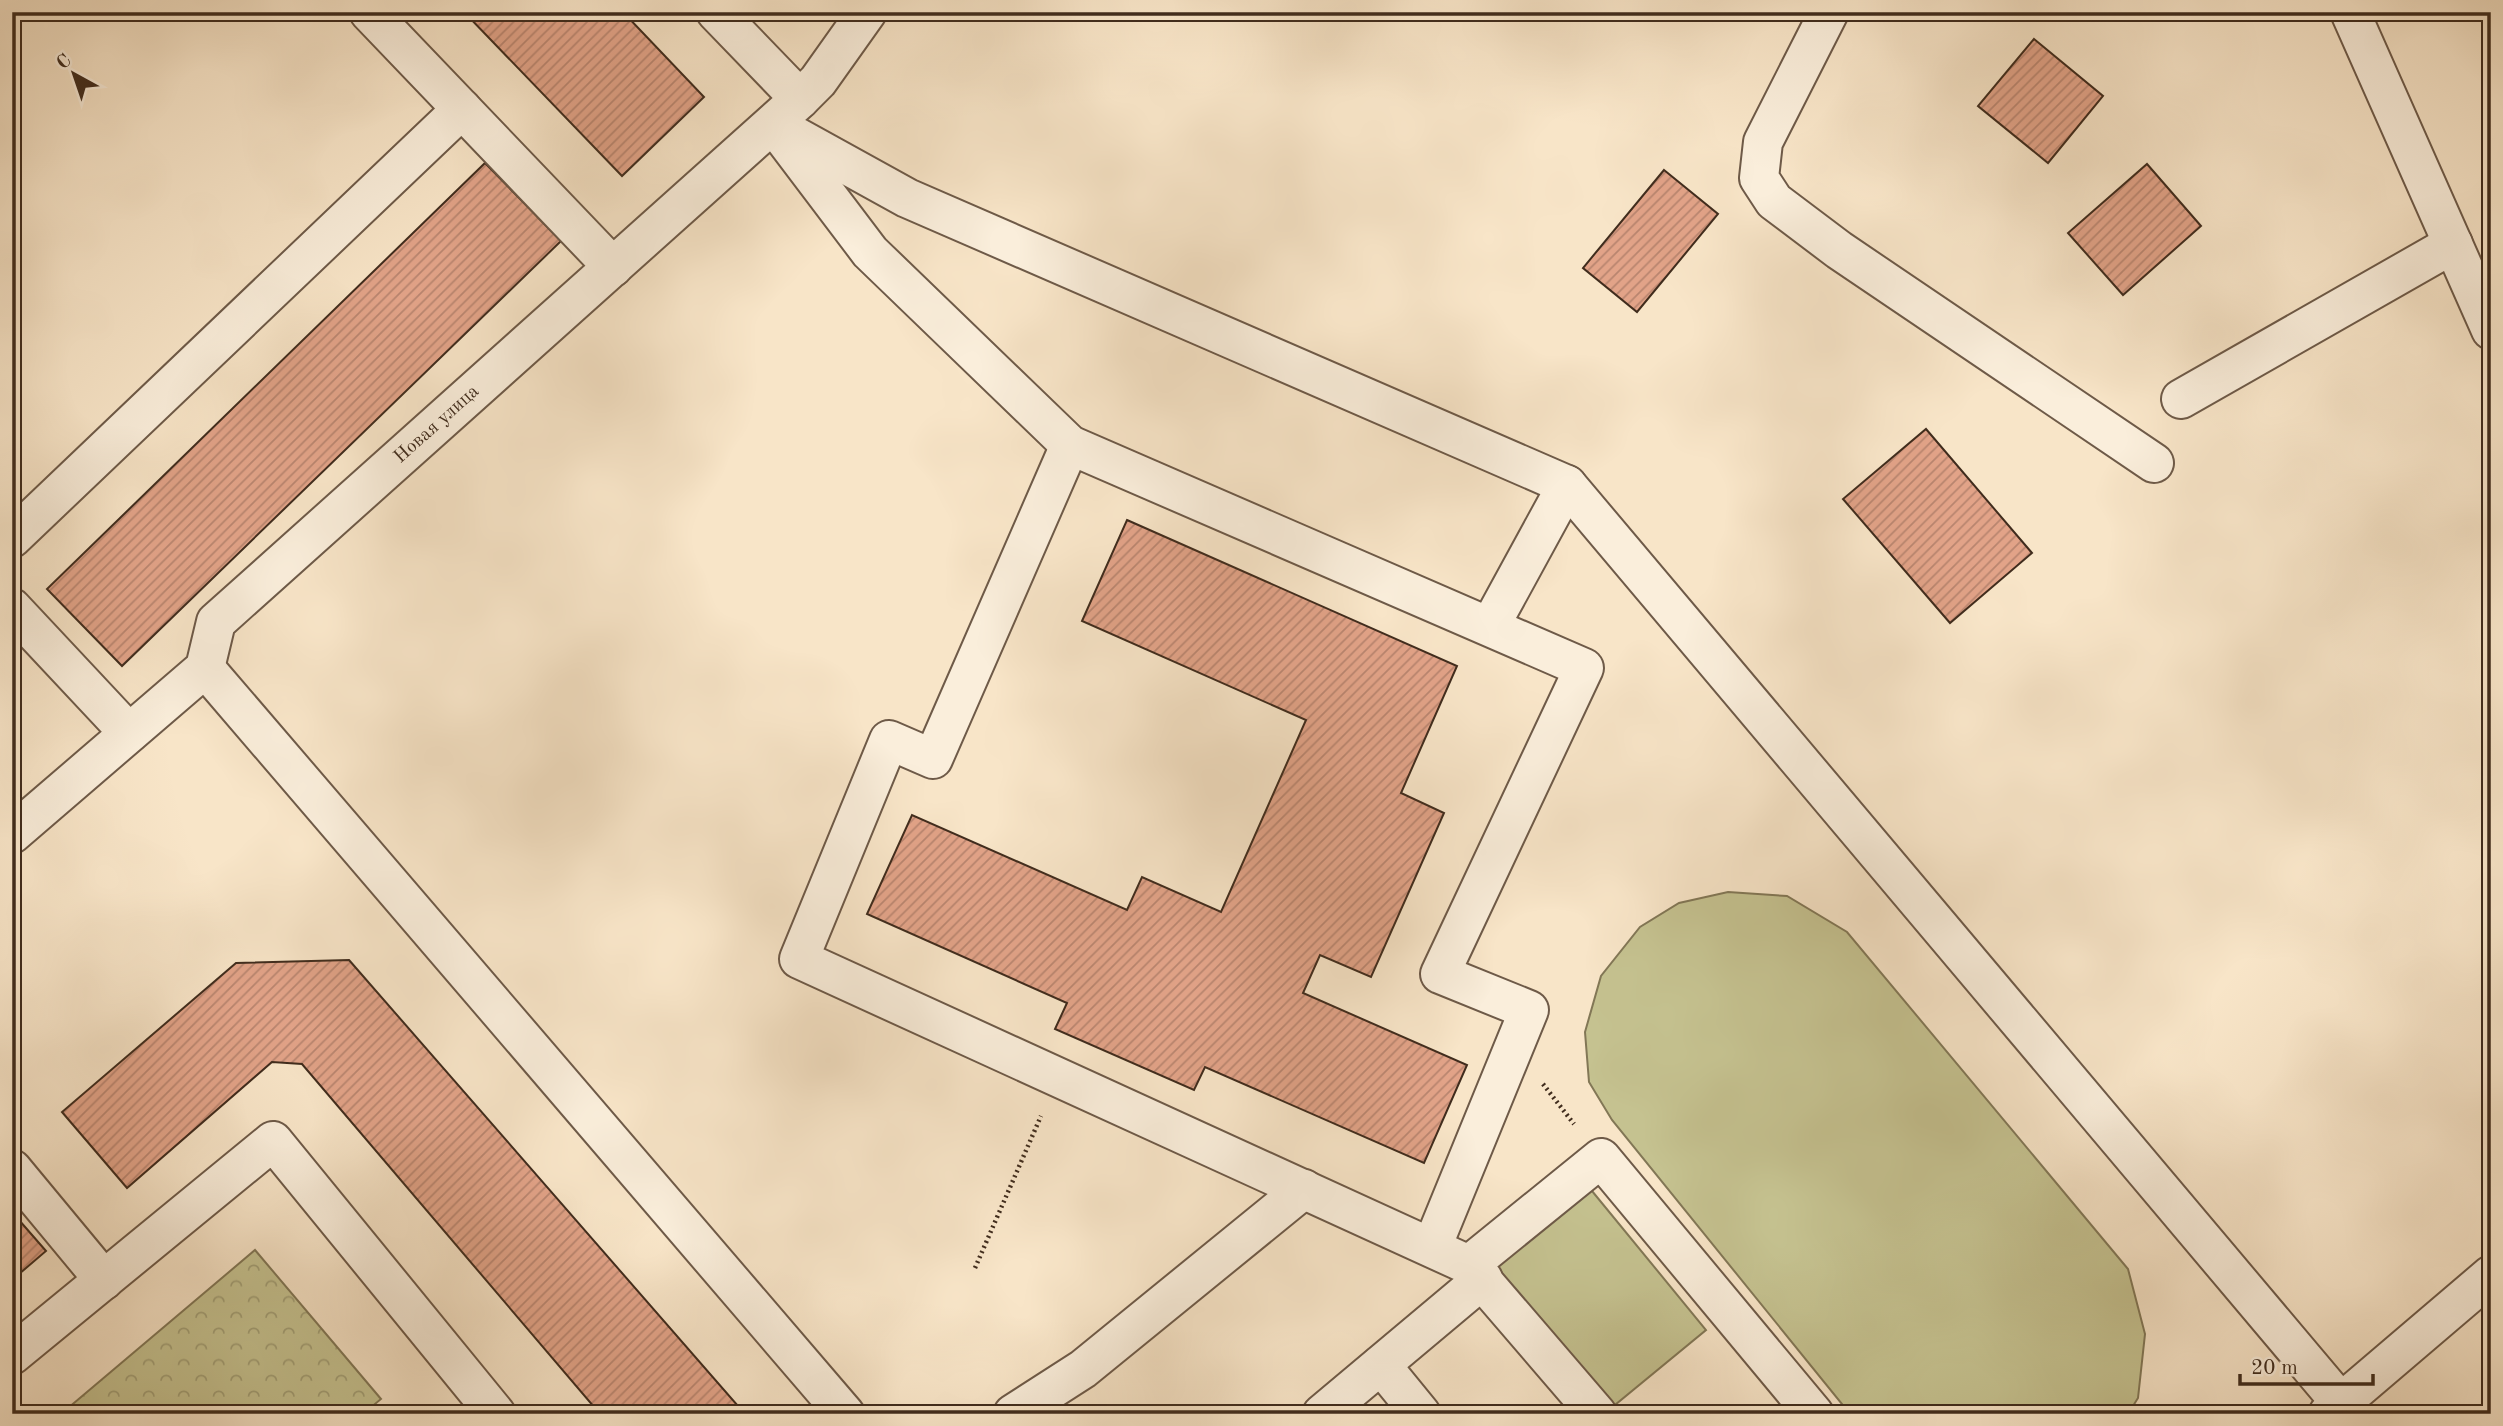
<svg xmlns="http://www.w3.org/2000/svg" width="2503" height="1426" viewBox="0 0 2503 1426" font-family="'Old Standard TT',serif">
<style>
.park{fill:url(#park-crowns);stroke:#827756;stroke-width:2}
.pitch{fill:#c5c290;stroke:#827756;stroke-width:2}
.building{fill:url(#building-hatch);stroke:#402c1d;stroke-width:2}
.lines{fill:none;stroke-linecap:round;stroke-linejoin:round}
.minor-casing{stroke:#6e5a48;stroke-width:42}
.path{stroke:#402c1d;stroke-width:4.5;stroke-dasharray:2 3.5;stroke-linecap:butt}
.minor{stroke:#faeedb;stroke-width:38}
.labels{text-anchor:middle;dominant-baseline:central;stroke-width:6;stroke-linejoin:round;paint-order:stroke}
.street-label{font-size:19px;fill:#402c1d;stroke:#faeedb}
</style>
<defs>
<pattern id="park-crowns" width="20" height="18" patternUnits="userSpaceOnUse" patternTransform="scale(1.75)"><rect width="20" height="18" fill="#c5c290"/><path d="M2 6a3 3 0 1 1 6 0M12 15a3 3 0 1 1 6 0" fill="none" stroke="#a19e75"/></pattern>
<pattern id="building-hatch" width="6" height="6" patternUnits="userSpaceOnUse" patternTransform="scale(1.75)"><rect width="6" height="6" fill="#e2a388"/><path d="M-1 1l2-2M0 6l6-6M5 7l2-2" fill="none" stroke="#b9856f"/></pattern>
</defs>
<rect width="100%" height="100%" fill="#f8e5c8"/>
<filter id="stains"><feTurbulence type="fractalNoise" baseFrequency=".00286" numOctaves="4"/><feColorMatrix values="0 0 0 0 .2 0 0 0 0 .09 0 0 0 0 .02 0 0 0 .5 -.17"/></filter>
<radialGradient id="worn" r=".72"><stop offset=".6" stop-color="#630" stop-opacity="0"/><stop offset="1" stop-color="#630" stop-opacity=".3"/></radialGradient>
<!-- park -->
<path class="park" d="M255 1250 381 1399 363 1414H61Z"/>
<!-- pitch -->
<path class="pitch" d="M1728 892 1787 896 1847 932 2128 1269 2145 1334 2138 1398 2128 1414H1850L1612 1120 1589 1082 1585 1032 1601 976 1640 927 1679 903Z
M1583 1180 1706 1330 1610 1409 1488 1258Z"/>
<!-- building -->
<path class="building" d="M464 12H623L704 97 622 176Z
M2034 39 2103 96 2048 163 1978 106Z
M485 163 561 241 122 666 47 589Z
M2147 164 2201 226 2123 295 2068 233Z
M1664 170 1718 214 1637 312 1583 268Z
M1926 429 2032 553 1950 623 1843 499Z
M1127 520 1457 666 1401 793 1444 813 1371 977 1320 955 1303 993 1467 1065 1424 1163 1205 1067 1194 1090 1055 1029 1067 1003 867 914 912 815 1127 910 1142 877 1221 912 1306 720 1082 621Z
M349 960 745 1414H600L302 1064 272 1062 127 1188 62 1112 236 963Z
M12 1212 46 1251 12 1280Z"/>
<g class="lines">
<!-- minor casing -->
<g class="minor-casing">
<g id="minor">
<path d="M369 12 613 267"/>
<path d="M716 12 800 99"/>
<path d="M1829 12 1763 142 1759 178 1774 201 1839 250 2154 463"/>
<path d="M2350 12 2491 330"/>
<path d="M773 124 907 198 1567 485 2341 1403"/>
<path d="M783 137 870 252 1070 445 1584 668 1440 974 1529 1010 1432 1247"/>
<path d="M2181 399 2453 244"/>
<path d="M1070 445 933 759 889 740 799 959 1469 1265 1597 1414"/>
<path d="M12 538 462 109"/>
<path d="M12 608 129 733"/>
<path d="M1490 626 1567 485"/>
<path d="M205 668 845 1414"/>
<path id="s1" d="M12 834 205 668 216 622 800 99 818 81 867 12"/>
<path d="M12 1169 104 1280"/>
<path d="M1469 1265 1601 1158 1814 1414"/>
<path d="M12 1355 273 1141 496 1414"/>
<path d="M1381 1365 1421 1414"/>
<path d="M1013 1414 1083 1369 1304 1189"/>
<path d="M1322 1414 1483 1279"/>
<path d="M2328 1414 2491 1275"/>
</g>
</g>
<!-- path -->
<path class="path" d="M1543 1084 1574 1124
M975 1268 1041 1116"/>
<!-- minor -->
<use href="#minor" class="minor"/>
</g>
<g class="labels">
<!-- street labels -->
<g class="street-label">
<text stroke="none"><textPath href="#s1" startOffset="598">Новая улица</textPath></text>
</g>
</g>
<!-- margin -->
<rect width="2503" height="1426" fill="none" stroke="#f8e5c8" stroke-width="42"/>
<rect x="14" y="14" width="2475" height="1398" fill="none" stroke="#402c1d" stroke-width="3.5"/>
<rect x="21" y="21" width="2461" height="1384" fill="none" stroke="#402c1d" stroke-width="2"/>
<!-- north arrow -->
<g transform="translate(74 74) rotate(320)" stroke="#faeedb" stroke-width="5" paint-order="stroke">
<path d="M0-5L12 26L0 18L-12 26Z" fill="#402c1d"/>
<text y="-10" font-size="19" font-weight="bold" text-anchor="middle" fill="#402c1d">С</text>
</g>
<!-- scale -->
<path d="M2240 1374v10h133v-10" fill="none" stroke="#402c1d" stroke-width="3.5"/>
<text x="2251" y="1374" font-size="21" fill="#402c1d" stroke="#faeedb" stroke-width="5" paint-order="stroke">20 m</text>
<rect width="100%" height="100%" filter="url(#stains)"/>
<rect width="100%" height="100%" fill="url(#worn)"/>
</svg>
